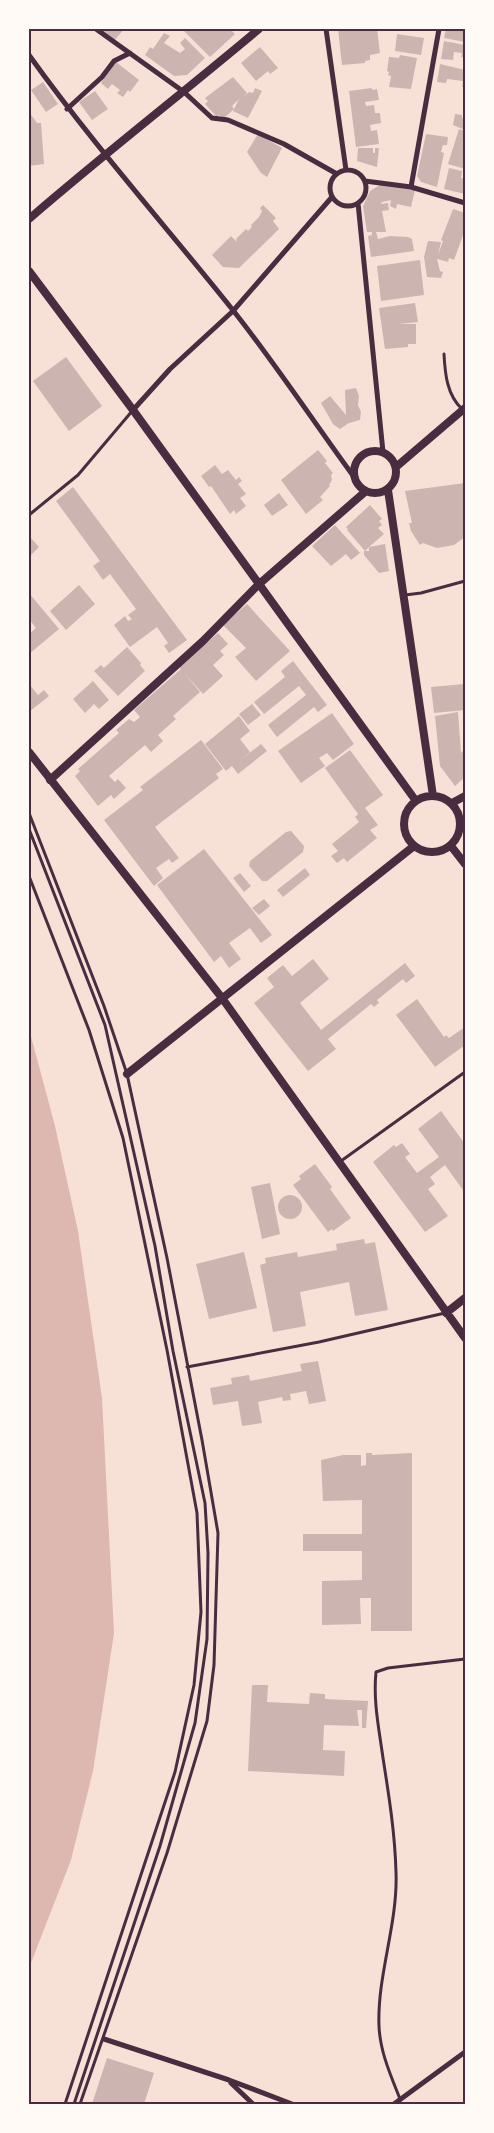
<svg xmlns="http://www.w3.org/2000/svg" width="494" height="2133" viewBox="0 0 494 2133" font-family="Manrope,sans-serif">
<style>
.water{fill:#dcb8b0}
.building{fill:#ccb4b1}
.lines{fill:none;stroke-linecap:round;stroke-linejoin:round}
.service{stroke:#4a2c40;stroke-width:3}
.minor{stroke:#4a2c40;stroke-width:5}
.tertiary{stroke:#4a2c40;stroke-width:8}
.neatline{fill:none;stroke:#4a2c40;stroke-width:2}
</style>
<rect width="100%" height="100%" fill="#f7e1d7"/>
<!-- water -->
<path class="water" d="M29 1029 55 1126 78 1231 102 1398 114 1633 93 1771 71 1860 29 1968Z"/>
<!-- building -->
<path class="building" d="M99 29H124L114 41Z
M182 29H230L235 34 210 57Z
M338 29H377L380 53 370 55V60L365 61V63L342 65Z
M446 29H465V42L444 38Z
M164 33 170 36 164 43 180 53 185 49 180 43 185 38 205 58 187 75 174 76 145 55 150 47 153 49Z
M397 34 424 38 421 55 395 51Z
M444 41 465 45V58L461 57 462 53 454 52 453 60 441 59Z
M260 47 278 68 270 74 268 71 256 81 241 63Z
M400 55 417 58 411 89 389 87 391 76 388 75 389 72 387 71 389 57 399 58Z
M116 62 139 80 130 92 128 90 123 97 117 93 120 90 112 84 108 89 101 83Z
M440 64 465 70V87H462L463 81 447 79 446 83 437 82Z
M233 77 247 93 242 98 249 92 253 93 255 88 262 91 248 118 233 111 239 99 232 106 234 109 223 119 219 115 217 117 205 104 208 101 205 98Z
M43 82 58 104 46 112 31 90Z
M372 88V90L377 89 379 100 365 102 366 106 374 105 375 113H380L381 123 370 125 371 131 377 130 379 144 356 147 349 91Z
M95 91 108 109 92 120 79 102Z
M29 112 37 123H41L44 164 29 166Z
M455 114 462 115V118H465V130L453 125Z
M459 129 465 131V169L448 164Z
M258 134 282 148 267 177 261 173 247 152Z
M426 134 448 137 447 145H443L441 152 444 153 437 187 421 182 417 176Z
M358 148H373V153H375V148H379L377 167 357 161Z
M449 168 462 171 461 178 465 179V194L444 189Z
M380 185 415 190 411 207 397 204 396 209 390 206 391 200 382 202 381 204 388 203 389 210 382 211 386 232H376L378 239 390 236 408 237 412 239 414 251 371 257 368 236 372 235V232H367L363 206 370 191Z
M263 205 276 218 273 221 279 229 239 268 223 267 212 255 231 236 237 242 236 239 246 229 248 231 252 227 251 225 259 217 262 211 260 208Z
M453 209 465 213V230L454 260 449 258 448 262 437 259 440 271 443 272 441 278 427 277 424 257 428 241 441 242 438 255 443 241 441 240Z
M420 260 424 295 381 301 377 266Z
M415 303 418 322 399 324H416V344H408V347L385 349 379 308Z
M66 357 102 406 69 431 33 381Z
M356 388 359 396 358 405 361 412 360 420 349 423 340 429 333 424 321 403 330 396 346 415 345 390Z
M318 450 327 461 325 463 333 473 331 475 332 480 329 485 330 486 320 497 323 500 306 514 281 480Z
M215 465 222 474 228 470 236 480 239 477 242 481 238 484 246 494 240 498 246 506 236 514 234 510 230 514 211 486 209 487 201 476Z
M465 483V537L454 545 437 548 423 543 420 545 411 531 409 523H412L405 491Z
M73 487 187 640 169 653 164 646 168 643 157 627 130 647 114 625 125 616 128 621 132 619 128 615 136 609 110 574 103 580 93 566 100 561 56 501Z
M279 493 288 505 272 516 264 505Z
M370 505 382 519 379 521 382 525 378 528 384 534 369 547 385 544 389 571 379 573 364 555V551H369V547L365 551 347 530 348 529 346 527Z
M335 525 360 553 351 560 346 554 331 566 312 546Z
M29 536 39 547 29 557Z
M79 585 95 604 66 630 50 611Z
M29 593 59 629 29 654V634L36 628 29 619Z
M247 604 290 651 256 681 235 657 246 648 223 625Z
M218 633 228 644 220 651 224 655 213 665 223 676 203 694 184 673 200 692 173 716 176 719 158 735 163 741 151 752 145 745 109 776 115 782 118 779 126 788 114 799 111 795 98 806 75 776 80 771 78 769 119 733 116 730 129 719 134 722 140 717 134 710 181 669 179 667Z
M127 647 141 663 140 665 145 671 118 696 94 671 101 665 104 668Z
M293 661 327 705 318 712 314 707 277 737 268 725 306 695 299 686 264 714 254 702 285 677 281 671Z
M93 681 109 700 99 709 94 704 85 713 73 699Z
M29 684 38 695 44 690 49 696 29 712Z
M465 684V710L434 713 431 687Z
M252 704 261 715 248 725 239 714Z
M458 712 461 753 465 749V777L455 786 440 766 435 716Z
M332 713 354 744 333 760 327 753 319 758 325 766 301 783 278 751Z
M239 716 250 731 240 739 250 752 239 761 261 744 267 751 238 774 232 766 226 771 205 744Z
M201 740 223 769 216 774 219 778 155 827 179 858 172 863 169 859 156 868 163 878 154 886 104 820 143 790 140 787Z
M350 750 383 795 365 808 378 825 370 830 377 838 347 862 344 858 337 863 331 856 338 851 332 844 359 822 355 817 358 814 325 768Z
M291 831 304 846 303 852 267 881H262L249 866 250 861 286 832Z
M204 849 272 935 261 943 250 928 229 943 241 959 229 968 221 956 214 962 157 885Z
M305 868 310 875 283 897 277 890Z
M240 873 251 886 244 892 233 878Z
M264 899 270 906 259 915 252 908Z
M313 959 329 979 300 1003 321 1030 405 963 415 976 406 983 403 979 377 1000 379 1003 374 1007 371 1004 328 1039 336 1049 308 1071 254 1003 274 987 267 978 283 965 292 976Z
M417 999 444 1037 446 1035 449 1038 465 1027V1045L435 1067 396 1015Z
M441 1111 465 1144V1188L463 1190 445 1165 430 1177 435 1184 428 1189 448 1216 425 1232 373 1162 394 1145 396 1147 402 1143 410 1154 405 1157 417 1173 439 1157 418 1129Z
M315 1164 332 1187 330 1189 351 1218 333 1231 332 1229 328 1232 293 1185 301 1179 299 1176Z
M270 1183 280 1234 262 1239 251 1187Z
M278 1207a12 12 0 1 1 24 0a12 12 0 1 1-24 0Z
M364 1239 365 1244 375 1242 388 1310 355 1316 349 1282 300 1292 306 1326 273 1332 260 1265 266 1263 265 1258 297 1252 298 1257 337 1250 336 1244Z
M244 1252 257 1308 209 1319 196 1264Z
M318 1361 326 1401 309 1404 306 1391 290 1394 291 1400 283 1401 282 1397 258 1402 262 1423 242 1426 238 1401 213 1405 210 1388 232 1384 231 1378 249 1375 250 1381 302 1371 300 1364Z
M366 1453H372V1455L412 1453V1631H371V1598H360L361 1624 322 1625V1581L362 1580V1551H303V1534H362V1500L323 1501 321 1460 343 1455H361V1466L366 1465Z
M252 1685H268L267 1702 309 1704 310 1693 325 1694V1699L368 1701 366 1728H362V1710H357L359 1726 324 1725 323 1750 345 1751 344 1776 248 1771Z
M107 2058 154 2073 144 2104H92Z"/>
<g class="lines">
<!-- service -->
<path class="service" d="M444 354C445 374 447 395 462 409
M29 515 78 475 133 410
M405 595 421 593 465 581
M29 813 104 1006 127 1074 167 1258 202 1440 218 1533 214 1665 207 1721 167 1853 80 2104
M29 829 105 1025 155 1246 173 1351 205 1503 208 1553 207 1639 195 1723 160 1846 74 2104
M29 876 89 1030 123 1138 167 1350 197 1513 201 1612 194 1685 175 1772 65 2104
M341 1161 465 1072
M187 1367 319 1342 445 1313
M400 2099C391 2076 380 2052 379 2026 377 1975 398 1924 396 1872 395 1834 389 1796 383 1758 379 1729 373 1701 376 1672L388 1668 465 1659"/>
<!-- minor -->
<path class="minor" d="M96 29 184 92 212 118 228 120 284 144 337 174
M326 29 346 170
M29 55C92 143 164 224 232 309 275 363 313 421 354 477
M67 109 102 77 114 61 130 53
M330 188a18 18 0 1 1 36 0a18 18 0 1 1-36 0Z
M365 181 411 187 465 203
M411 187 439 29
M358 203 383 452
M133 410 170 369 233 311 332 197
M104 2039 229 2080 292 2104
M231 2083 253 2104
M394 2104 465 2052"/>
<!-- tertiary -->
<path class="tertiary" d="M29 219C104 154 183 93 259 29
M29 271 133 410 416 801
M354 472a21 21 0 1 1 42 0a21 21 0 1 1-42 0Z
M396 467 465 408
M388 490 433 796
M29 752 222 998 465 1338
M50 780 203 641 258 585 366 491
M404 824a28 28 0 1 1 56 0a28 28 0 1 1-56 0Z
M452 803 465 796
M451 846 465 864
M127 1074 414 846
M446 1313 465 1298"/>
</g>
<!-- border -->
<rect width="494" height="2133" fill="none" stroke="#fffaf5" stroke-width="60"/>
<rect x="30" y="30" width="434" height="2073" class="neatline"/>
</svg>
